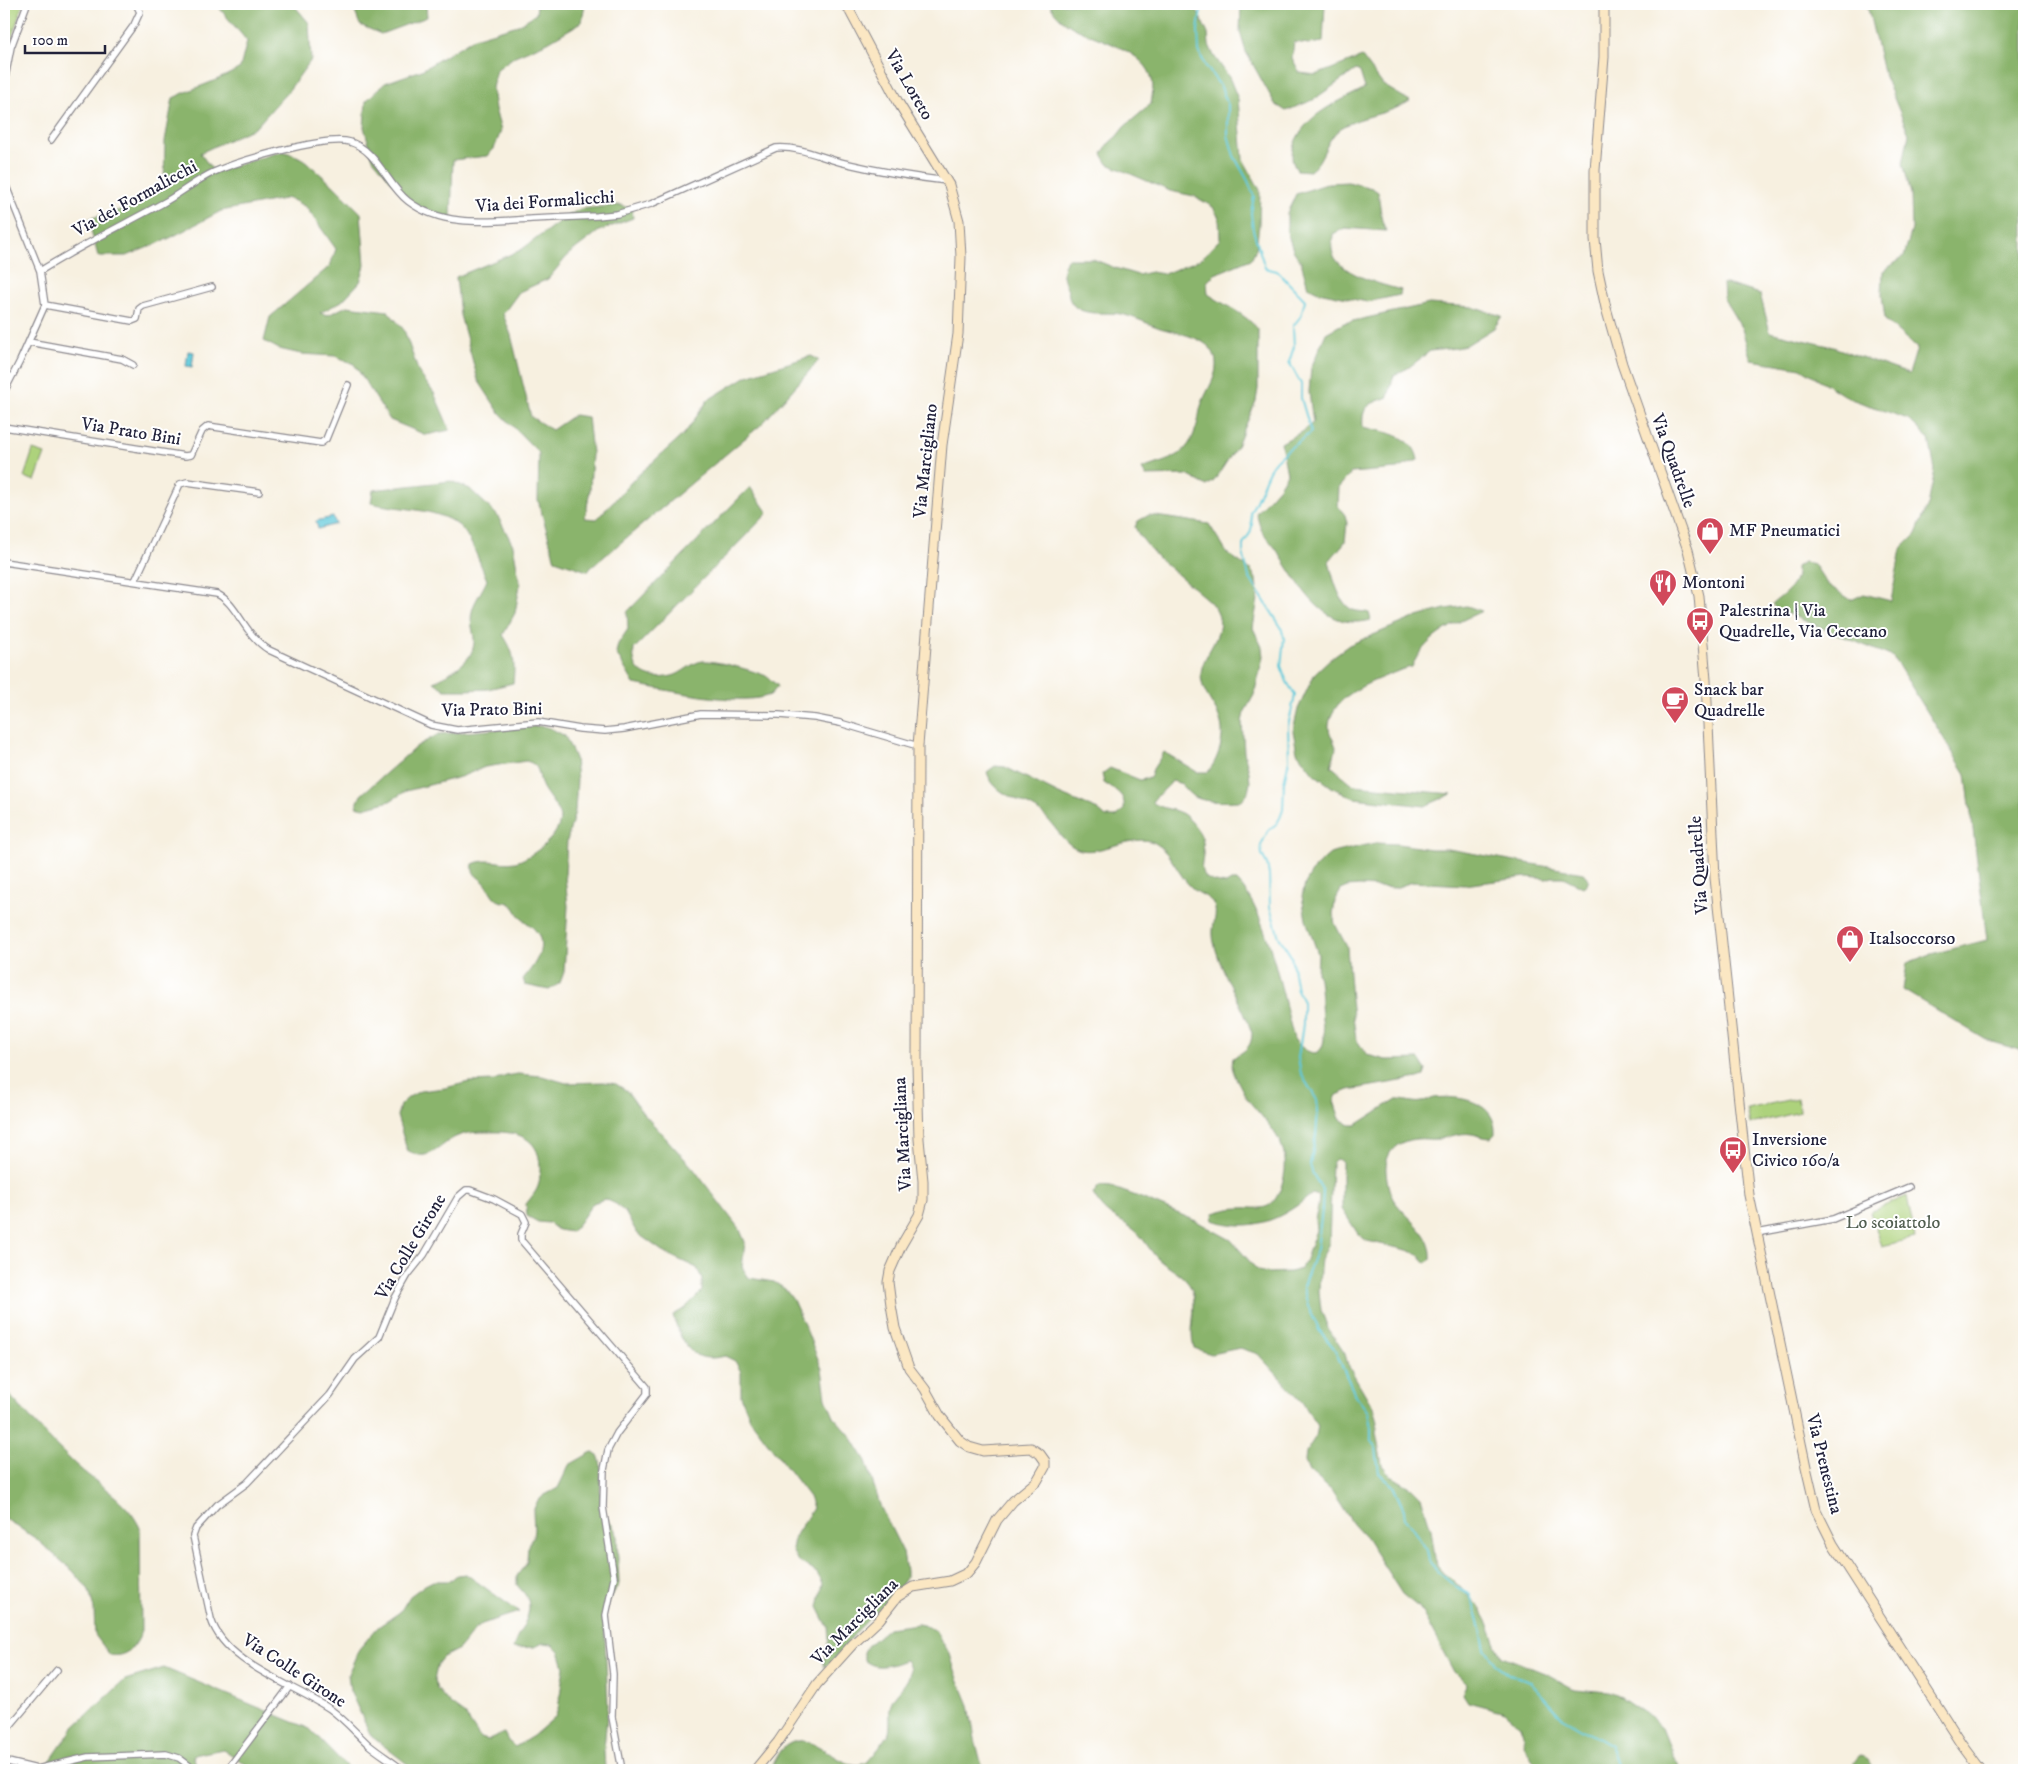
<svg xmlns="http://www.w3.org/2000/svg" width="2028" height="1774" viewBox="0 0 2028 1774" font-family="'IM FELL DW Pica',serif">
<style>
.green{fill:#add27c;stroke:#687a5c}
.forest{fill:#8ab46c;stroke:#566b54}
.water{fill:#5fc9da;stroke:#40768a}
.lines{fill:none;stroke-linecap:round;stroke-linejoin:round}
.stream{stroke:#5fc9da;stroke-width:2}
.street-casing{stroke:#8c898e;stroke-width:8}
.secondary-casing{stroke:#8c898e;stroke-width:11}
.street{stroke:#fff;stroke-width:5.5}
.secondary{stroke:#fbe7c3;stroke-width:9}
.labels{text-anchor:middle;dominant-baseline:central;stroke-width:4;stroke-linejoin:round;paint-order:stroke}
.street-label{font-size:18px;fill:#22223b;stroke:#fff}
.poi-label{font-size:18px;fill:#22223b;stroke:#fff;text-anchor:start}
.park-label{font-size:18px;fill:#536052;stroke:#fff}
</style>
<rect width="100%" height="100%" fill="#fff"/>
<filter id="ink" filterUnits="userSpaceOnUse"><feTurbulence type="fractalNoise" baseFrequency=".02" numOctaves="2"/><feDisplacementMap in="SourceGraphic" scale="10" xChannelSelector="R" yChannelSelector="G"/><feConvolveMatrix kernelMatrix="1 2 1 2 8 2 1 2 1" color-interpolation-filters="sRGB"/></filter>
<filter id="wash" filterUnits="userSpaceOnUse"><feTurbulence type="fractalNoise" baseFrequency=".0096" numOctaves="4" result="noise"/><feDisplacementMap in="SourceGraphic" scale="20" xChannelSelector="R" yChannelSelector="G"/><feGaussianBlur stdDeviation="1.12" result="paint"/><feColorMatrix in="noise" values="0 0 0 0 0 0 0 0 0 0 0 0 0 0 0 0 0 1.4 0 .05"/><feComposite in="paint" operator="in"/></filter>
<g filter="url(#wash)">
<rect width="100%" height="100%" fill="#f7f0e0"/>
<!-- green -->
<path class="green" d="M4 4H23L4 61Z
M33 450 45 454 35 481 24 477Z
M1797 1098 1800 1112 1750 1124 1747 1109Z
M1907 1196 1915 1238 1882 1246 1870 1212Z"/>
<!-- forest -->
<path class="forest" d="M216 4H293L309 23 311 60 289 90 256 127 200 153 214 172 283 151 302 158 335 187 361 213 365 265 360 282 342 301 320 313 328 315 347 306 388 311 404 330 419 373 434 393 450 430 426 435 390 420 354 364 335 356 301 354 279 349 264 341 270 317 330 266 336 249 306 207 289 198 221 211 170 238 127 256H98L88 219 131 207 164 185 165 141 173 98C195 87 219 81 240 68L247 41Z
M352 4H426L427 17 381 34 360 25Z
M537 4H585L582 22 548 42 515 56 496 70 492 88 495 109 501 131 494 149 487 156 453 160 451 219 409 202 373 159 364 127 366 101 385 83 422 70 474 38 518 25 536 14Z
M1050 4H1194L1208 34 1209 45 1214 56 1229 77 1238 99 1243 159 1260 190 1259 225 1256 249 1251 259 1215 274 1207 282 1208 294C1226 306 1244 313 1258 329V389L1256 401 1237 446 1214 481 1207 486 1187 475 1146 476 1142 469C1171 458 1187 459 1197 425 1199 419 1199 412 1201 406 1206 389 1220 376 1215 357 1210 337 1176 333 1160 328 1148 324 1137 318 1125 315 1109 310 1082 319 1071 302 1069 299 1069 294 1068 291 1063 276 1060 274 1067 259H1093L1115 268 1138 275 1151 272 1164 274 1201 259 1220 239 1219 218 1213 207 1194 196 1170 191 1108 164 1102 154 1108 144 1117 136 1124 127 1151 104C1152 96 1154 88 1152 80 1147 51 1098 40 1074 28 1064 22 1054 15 1050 4Z
M1241 4H1325L1323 42 1309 44 1294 42 1292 58 1300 73 1316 75 1362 57 1383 85 1410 101C1389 115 1361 115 1341 128 1325 139 1325 160 1310 171L1297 170C1291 162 1291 154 1294 145 1306 113 1337 103 1365 88L1360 72 1356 70 1313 100 1286 111 1275 104 1246 52 1240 32Z
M1867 4H2024V1051L1988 1041 1903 990 1907 963 1928 955 1987 940 1966 774 1893 657 1776 609 1772 604C1786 592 1798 586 1796 567L1804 562 1814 564 1827 584 1851 600 1864 594 1891 601 1901 549 1916 534 1928 505 1935 470 1929 439 1908 419 1848 398 1801 368 1751 360 1742 329 1724 299 1723 283 1760 294 1770 332 1833 347 1909 374 1917 348 1885 320 1882 295 1883 271 1904 257 1912 229 1911 194 1903 163 1909 134 1883 72Z
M1348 182 1372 188 1378 192 1382 221 1386 231 1345 228 1333 234C1333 239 1331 245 1332 250 1335 273 1383 285 1401 290L1400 295 1367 302 1318 292 1308 287 1301 262 1293 250 1287 232V213L1296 194 1330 183Z
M621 205 632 210 633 218 599 231 569 254 548 279 519 292 503 314 511 335 531 417 552 430 574 415 588 417 592 453 590 490 585 518 597 519 635 478 685 433 708 400 747 376 811 356 819 360 762 424 587 571 555 560 538 500 539 453 499 412 478 380 460 315 456 277 521 250 564 218 580 209Z
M1429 304 1472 307 1502 316 1494 328 1465 346 1456 348 1430 351 1408 368 1394 375 1388 397C1370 404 1361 405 1363 427 1383 432 1414 434 1418 460L1397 469 1351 473 1339 487 1338 506 1345 515 1347 523 1345 542 1329 561C1332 574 1339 605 1353 610 1358 612 1364 611 1369 613L1371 620C1324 632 1302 589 1280 555 1275 546 1267 539 1262 531 1259 526 1258 518 1256 513L1279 487 1287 474 1281 443 1301 432 1313 423 1309 392 1311 368 1326 333 1344 323Z
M451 481 470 489 497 515 513 545 520 585 515 613 503 635C515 653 515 663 513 683L488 689 465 690H445L434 682C449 672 472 664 474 643 475 634 469 623 472 612 473 603 483 590 487 580 481 566 469 532 458 525 434 507 399 510 371 503L373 490Z
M750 487 768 513 634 649C631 674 650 681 672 676 682 674 692 662 703 661 715 660 755 671 766 676 770 679 774 683 778 686 775 689 773 693 770 695 741 707 666 690 634 684L616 653 618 644 628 629 627 612Z
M1149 515 1209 524 1227 553 1251 570 1256 579 1258 599 1253 628 1262 647 1263 657 1254 695 1244 713 1242 722 1244 752 1249 772 1250 783 1248 792 1242 801C1220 801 1193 806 1182 784L1172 781C1166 790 1158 793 1152 802 1161 809 1171 808 1181 813 1186 815 1194 824 1197 829 1217 855 1180 878 1226 884L1231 881H1237C1267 910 1283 998 1294 1039 1303 1051 1321 1063 1324 1039 1325 1032 1322 1025 1322 1019 1321 1006 1321 993 1319 979L1317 973 1318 954 1306 920 1302 896 1305 884 1315 867 1330 854 1336 852 1375 843 1398 844 1431 849H1448L1583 873 1588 877V883L1583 887 1563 877H1552L1547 879 1527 877 1464 885 1412 882 1395 888 1359 886 1347 887 1341 890 1335 901 1333 914 1335 924 1347 947 1351 1000 1356 1039 1367 1055 1379 1058 1386 1060 1419 1059 1426 1070 1424 1076 1418 1078 1349 1090 1337 1095 1334 1101 1340 1119 1350 1125H1356L1395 1100C1404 1099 1414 1104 1422 1102 1426 1102 1430 1099 1434 1098 1459 1095 1497 1101 1495 1134L1491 1138C1483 1138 1479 1135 1472 1134 1460 1132 1450 1137 1439 1139 1431 1140 1423 1138 1416 1139 1397 1141 1385 1152 1386 1171 1387 1181 1389 1195 1396 1203 1410 1221 1433 1234 1431 1260L1426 1263 1418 1254 1407 1250 1367 1241 1358 1234 1342 1209V1161L1336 1159 1332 1163 1329 1243 1321 1260 1320 1268 1319 1291 1321 1310 1328 1328 1345 1354 1348 1365 1375 1411 1378 1421 1376 1432 1382 1465 1391 1476 1412 1488 1421 1497 1431 1529 1436 1565 1444 1574 1453 1580 1480 1608 1487 1621 1497 1647 1502 1656 1547 1674 1574 1689 1609 1692 1621 1697 1643 1712 1662 1728 1674 1758 1682 1770H1539L1523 1744V1734L1520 1725 1505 1712 1468 1702 1463 1694 1467 1685 1454 1672 1423 1614 1417 1606 1402 1594 1366 1538 1353 1524 1331 1490 1309 1471 1305 1462 1306 1452 1316 1436 1318 1426 1302 1402 1258 1354 1240 1348 1211 1354 1194 1348C1188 1329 1198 1308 1192 1290 1186 1275 1169 1269 1158 1259 1149 1250 1143 1236 1133 1229 1115 1216 1105 1216 1093 1194L1099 1186 1111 1187 1139 1197 1196 1221 1231 1240 1258 1271 1268 1273 1290 1272 1300 1269 1305 1262 1316 1230 1315 1219 1318 1207 1319 1196 1312 1194C1281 1220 1252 1233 1212 1220L1214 1213C1223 1210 1232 1208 1241 1208 1250 1207 1259 1210 1268 1206 1275 1202 1280 1192 1282 1184 1295 1144 1267 1125 1246 1097 1243 1092 1240 1085 1237 1080 1233 1071 1231 1067 1233 1058 1244 1051 1252 1048 1252 1033 1243 1005 1224 979 1216 950 1215 946 1213 940 1213 935 1212 925 1218 915 1214 905 1210 896 1197 894 1191 887 1178 874 1173 857 1158 845 1139 830 1103 855 1081 850 1063 846 1054 822 1040 812 1022 799 994 796 987 772L995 766 1005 767 1059 794 1098 810 1106 817H1116L1124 810C1126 794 1116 791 1104 783L1102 774 1110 768 1140 780 1150 778 1153 769 1164 752 1197 772H1208C1214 764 1217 758 1220 748 1230 711 1202 703 1201 675 1201 650 1237 629 1209 601L1157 557 1139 535 1135 527 1138 521Z
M1467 606 1482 611C1454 624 1424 637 1412 667L1403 669C1378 680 1333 692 1329 725 1328 733 1334 740 1336 747 1336 753 1332 761 1331 766L1354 785 1452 794 1425 806 1354 798 1333 788 1314 774 1297 752 1293 731 1298 709 1315 673 1331 658 1349 645 1414 618 1445 609Z
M539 726 550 728 565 736 575 758 577 780 575 811 567 841 565 876 568 906 564 972 560 983 549 990 525 985 523 979C532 968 547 950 538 934 534 927 527 923 521 918 517 914 515 906 509 903 504 901 500 903 495 898 490 893 489 887 484 882 477 876 471 874 473 864 487 857 500 865 515 862 530 859 566 833 559 814 556 805 548 797 543 788 537 776 542 765 526 761L485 767 460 777 406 791 390 801 364 808 356 806 361 795 417 746 439 734Z
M518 1074 542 1076 566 1083 604 1082 616 1084 627 1091 642 1112 693 1168 740 1230 745 1242 742 1267 749 1278 774 1282 785 1289 793 1300 806 1329 822 1369 826 1398 834 1417 850 1435 866 1461 881 1508 903 1552 906 1571V1578L893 1598 883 1605 857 1631 832 1662 823 1667 829 1639 828 1627 818 1607 823 1584 817 1573 797 1560 792 1550 794 1538 813 1508 809 1497 750 1419 741 1396V1372L735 1361 725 1356C691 1365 682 1344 673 1315L684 1309 702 1291V1279L697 1268 665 1253 637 1233 625 1212 616 1204 605 1199 593 1203 579 1223 571 1232 558 1230 549 1223 538 1222 527 1216 526 1204C539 1188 540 1186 540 1166 539 1135 513 1131 489 1132 478 1132 468 1132 458 1136 447 1140 439 1150 429 1154 420 1157 414 1154 407 1150L397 1116 400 1105 409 1097 420 1091 445 1088 469 1082 494 1081 506 1076Z
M4 1389C27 1414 50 1441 75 1464 96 1484 128 1500 140 1528L141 1633C136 1647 125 1658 110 1655L95 1635 94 1609 89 1590 73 1571 35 1538 4 1518Z
M592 1452 599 1457 601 1466 600 1508 614 1528 617 1536 619 1584 610 1599 604 1616 608 1705 604 1749 605 1770H415L371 1736 350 1691 348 1674 359 1649 378 1627 400 1612 410 1596 425 1585 433 1581H450L457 1575 466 1574 519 1612 482 1624 475 1629 459 1649 443 1657 438 1663 434 1680 437 1689 450 1704 465 1715 480 1738 489 1740 504 1733 508 1741 515 1747 533 1736 555 1717 558 1709 564 1667 559 1651 552 1644 543 1643 535 1647 513 1648C517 1633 535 1614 527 1598 525 1593 520 1589 517 1585V1576L527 1562 528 1545 533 1537 534 1529 533 1511 537 1502 543 1496 558 1488 569 1465Z
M918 1624 927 1626 935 1631 950 1654 955 1671 969 1705 975 1739 983 1770H770C775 1762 779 1750 787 1745 815 1727 839 1774 866 1763 870 1760 888 1737 889 1733 892 1719 886 1708 895 1696 904 1684 916 1675 906 1660 891 1665 877 1671 864 1660V1652L868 1645 888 1628Z
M164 1668 310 1729 350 1770H254L223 1749 193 1755 198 1770H44L73 1728 125 1680Z
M1859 1755 1867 1760 1873 1770H1853V1762Z"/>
<!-- water -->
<path class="water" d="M188 351 194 352 192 367 186 366Z
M333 517 336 524 318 529 316 521Z"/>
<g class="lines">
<!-- stream -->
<path class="stream" d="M1202 4 1198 30 1199 51 1205 65 1221 87 1228 105V135L1234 156 1248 181 1254 196 1251 213 1253 230 1265 268 1277 271 1305 300 1301 316 1293 326 1294 347 1289 362 1301 384V398L1311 432C1299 443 1282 451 1272 465 1263 480 1260 497 1250 512L1252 526 1250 533 1243 544V553L1249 577 1281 627 1284 638 1281 666 1287 682 1295 695 1288 726 1289 760 1284 782 1283 810 1280 818 1275 826 1268 831 1261 845 1262 855 1267 864 1269 875 1270 907 1279 937 1291 956 1297 990 1303 1002V1024L1298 1058 1301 1074 1317 1100 1318 1111 1316 1135 1310 1165 1313 1174 1323 1191 1322 1210 1317 1249 1303 1286 1308 1306 1319 1330 1334 1348 1355 1395 1368 1412 1371 1428V1441L1376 1448 1379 1473 1393 1486 1404 1510 1405 1518 1427 1550 1429 1561 1437 1571 1457 1588 1470 1595 1479 1621 1485 1648 1496 1664 1510 1674 1530 1682 1564 1719 1611 1746 1620 1770"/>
</g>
</g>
<g filter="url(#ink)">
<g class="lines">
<!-- street casing -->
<g class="street-casing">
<path id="street" d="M4 83 11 47 27 4
M51 140 134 25 140 12 136 4
M4 181 40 271 45 305 20 361 4 392
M40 271C80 246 121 226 163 203 180 194 196 180 214 172 238 161 327 135 350 142 377 150 387 185 408 201 443 228 491 221 532 219 554 218 575 217 597 216L617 214 651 204 776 148C799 146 822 158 844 163 878 171 912 177 947 181
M45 305 132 321 137 319 139 309 143 306 212 287
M29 342 122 359 133 365
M4 427 185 456 191 455 202 431 208 426 321 443 326 439 348 385
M4 562 217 594C237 603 244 635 269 650L431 725 457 730 538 722 580 729 605 731 624 729 701 714 779 715 815 718 840 723 918 746
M135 581 180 484 187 482 259 492
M1757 1233 1833 1219 1909 1187
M4 1733 57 1670
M4 1761 37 1769 88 1757 166 1754 179 1758 195 1770
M227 1770 290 1686
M403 1770C392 1761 380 1754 369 1745 356 1733 344 1719 330 1709 293 1684 225 1664 211 1619L193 1536 196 1528 217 1505 247 1483 330 1395 355 1359 379 1337 395 1298 408 1275 424 1255 458 1197 466 1190H470L494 1199 522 1214 526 1222 521 1234V1240L647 1387V1394L617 1433 608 1450 604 1470 603 1507 614 1578 606 1615 613 1674 612 1717 622 1770"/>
</g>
<!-- secondary casing -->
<g class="secondary-casing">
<path id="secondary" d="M1604 4V57L1595 170V239L1598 271 1606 308 1622 364 1688 550 1699 596 1706 680 1715 878 1749 1195 1806 1467 1816 1510 1833 1544 1961 1743 1981 1770
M755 1770 778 1742 817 1684 853 1644 879 1620 897 1597 913 1587 950 1581 967 1573 976 1562 997 1520 1013 1501 1037 1481 1045 1467V1461L1040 1454 1031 1448 983 1451 969 1447 960 1441 940 1416 925 1389 909 1368 895 1328 891 1305 888 1282 890 1271 901 1246 919 1215 923 1200V1181L919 1139 917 1064 918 746 942 445 958 334 961 257 959 221 949 185 898 102 846 4"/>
</g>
<!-- street -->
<use href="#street" class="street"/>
<!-- secondary -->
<use href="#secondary" class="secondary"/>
</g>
</g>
<!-- icons -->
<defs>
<g id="shop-pin" transform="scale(1.4375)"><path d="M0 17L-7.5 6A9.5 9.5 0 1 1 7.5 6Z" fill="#d1495b" stroke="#fff"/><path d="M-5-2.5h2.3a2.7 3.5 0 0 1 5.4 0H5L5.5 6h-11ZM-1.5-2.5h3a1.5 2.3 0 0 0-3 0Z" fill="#fff"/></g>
<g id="restaurant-pin" transform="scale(1.4375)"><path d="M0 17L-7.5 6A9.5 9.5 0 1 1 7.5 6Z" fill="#d1495b" stroke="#fff"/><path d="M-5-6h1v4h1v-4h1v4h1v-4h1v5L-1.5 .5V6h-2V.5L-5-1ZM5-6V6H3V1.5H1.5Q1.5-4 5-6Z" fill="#fff"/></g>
<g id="bus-pin" transform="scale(1.4375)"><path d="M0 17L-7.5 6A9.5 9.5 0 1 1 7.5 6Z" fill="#d1495b" stroke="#fff"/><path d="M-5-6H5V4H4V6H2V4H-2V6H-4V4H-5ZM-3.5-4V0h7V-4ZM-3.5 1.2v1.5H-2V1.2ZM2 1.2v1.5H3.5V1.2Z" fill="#fff"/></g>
<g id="cafe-pin" transform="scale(1.4375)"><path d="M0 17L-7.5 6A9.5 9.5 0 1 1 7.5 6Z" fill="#d1495b" stroke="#fff"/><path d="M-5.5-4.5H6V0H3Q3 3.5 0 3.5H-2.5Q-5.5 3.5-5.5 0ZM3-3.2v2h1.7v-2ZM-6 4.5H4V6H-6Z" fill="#fff"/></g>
</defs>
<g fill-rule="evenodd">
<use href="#shop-pin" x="1710" y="531"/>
<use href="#restaurant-pin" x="1663" y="583"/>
<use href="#bus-pin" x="1700" y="621"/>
<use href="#cafe-pin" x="1675" y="700"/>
<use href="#shop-pin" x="1850" y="939"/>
<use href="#bus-pin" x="1733" y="1150"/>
</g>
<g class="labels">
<!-- street labels -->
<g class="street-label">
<text transform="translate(909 85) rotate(60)">Via Loreto</text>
<text transform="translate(135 199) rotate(-29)">Via dei Formalicchi</text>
<text transform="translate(545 202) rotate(-4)">Via dei Formalicchi</text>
<text transform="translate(131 432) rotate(9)">Via Prato Bini</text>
<text transform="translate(926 461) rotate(-84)">Via Marcigliano</text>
<text transform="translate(1673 461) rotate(70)">Via Quadrelle</text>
<text transform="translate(492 710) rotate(-1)">Via Prato Bini</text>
<text transform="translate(1699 865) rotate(-94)">Via Quadrelle</text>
<text transform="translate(903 1134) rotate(-93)">Via Marcigliana</text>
<text transform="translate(411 1247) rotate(-59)">Via Colle Girone</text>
<text transform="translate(1824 1464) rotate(76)">Via Prenestina</text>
<text transform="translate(855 1622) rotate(-45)">Via Marcigliana</text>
<text transform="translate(294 1671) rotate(33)">Via Colle Girone</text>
</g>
<!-- poi labels -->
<g class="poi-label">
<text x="1729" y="531">MF Pneumatici</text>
<text x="1682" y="583">Montoni</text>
<text x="1719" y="611">Palestrina | Via<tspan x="1719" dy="21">Quadrelle, Via Ceccano</tspan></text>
<text x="1694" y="690">Snack bar<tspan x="1694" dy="21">Quadrelle</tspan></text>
<text x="1869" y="939">Italsoccorso</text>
<text x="1752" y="1140">Inversione<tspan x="1752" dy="21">Civico 160/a</tspan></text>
</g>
<!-- park labels -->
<g class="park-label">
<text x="1893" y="1223">Lo scoiattolo</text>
</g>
</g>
<!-- margin -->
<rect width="2028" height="1774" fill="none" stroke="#fff" stroke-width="20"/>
<!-- scale -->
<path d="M25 45v8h80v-8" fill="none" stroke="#22223b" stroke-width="2.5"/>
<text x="32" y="45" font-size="15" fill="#22223b" stroke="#ffffff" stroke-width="4" paint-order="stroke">100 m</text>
</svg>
